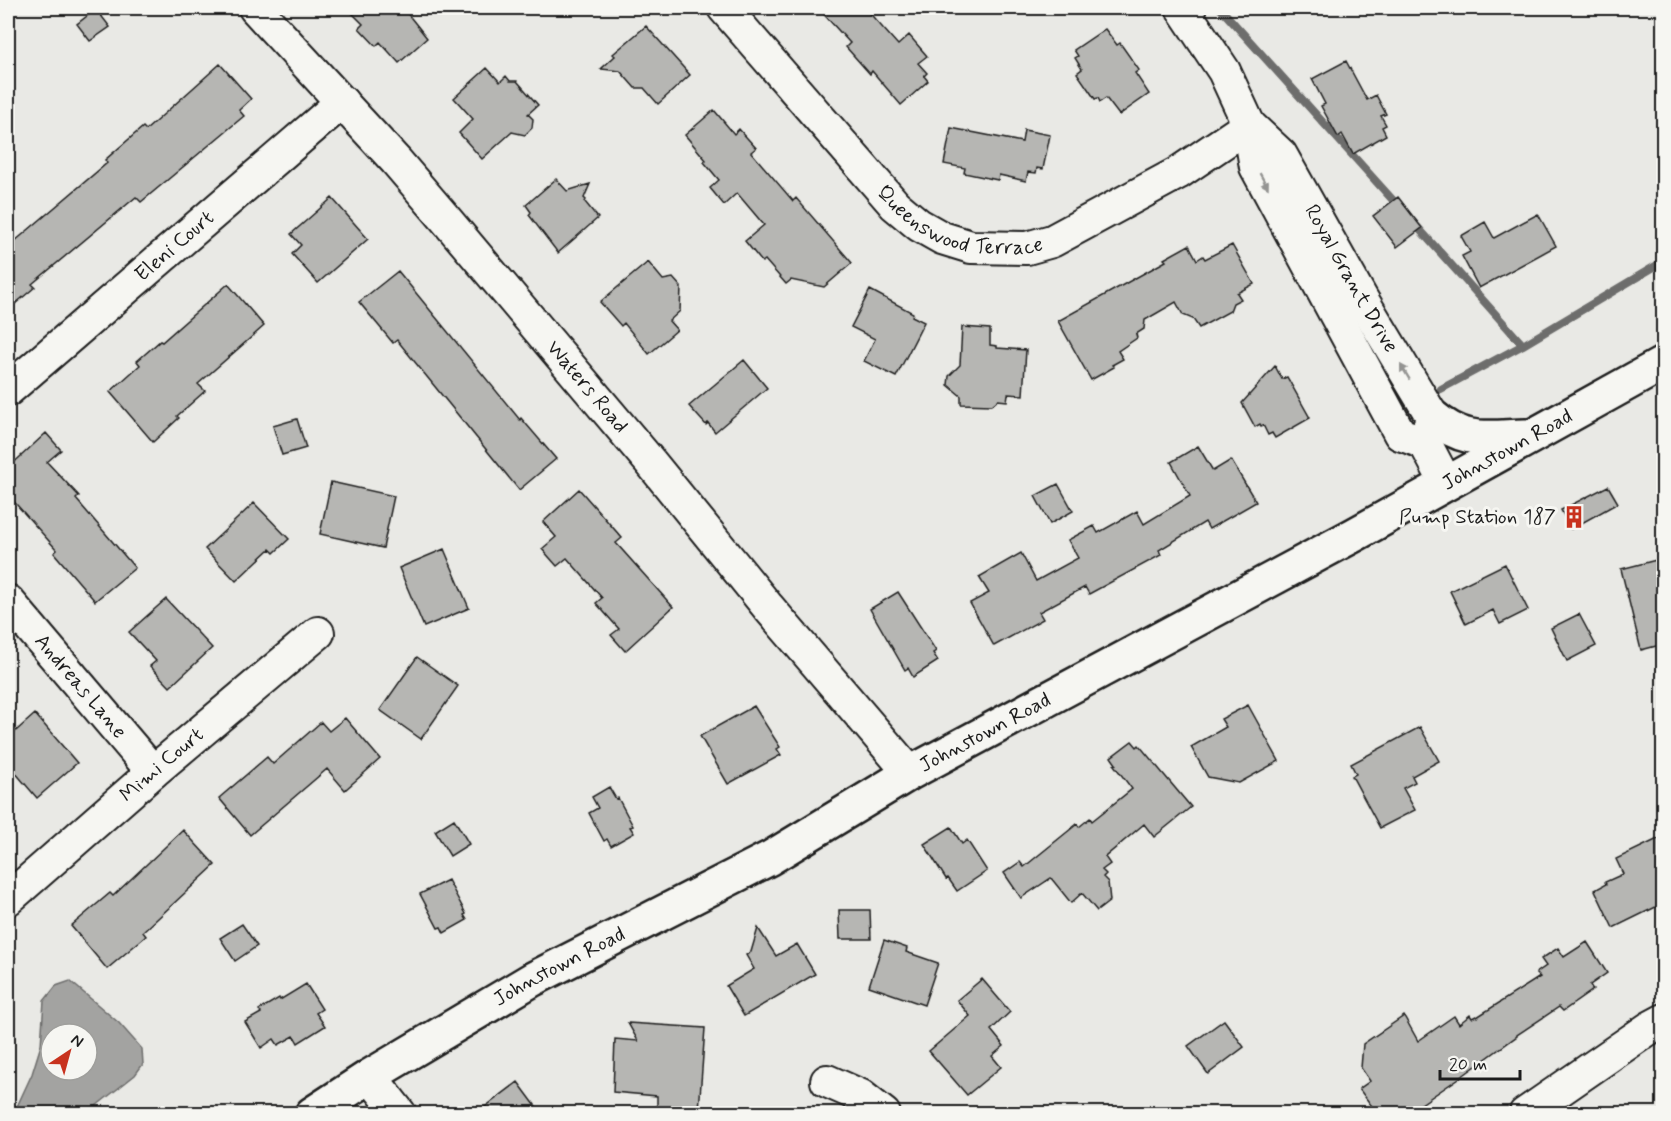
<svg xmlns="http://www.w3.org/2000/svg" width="1671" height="1121" viewBox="0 0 1671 1121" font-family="Mynerve,sans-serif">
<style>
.water{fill:#a3a3a1;stroke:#6d6d6c;stroke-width:1.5;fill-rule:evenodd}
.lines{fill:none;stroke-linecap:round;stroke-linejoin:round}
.stream{stroke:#6d6d6c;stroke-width:8}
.building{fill:#b6b6b3;stroke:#1c1c1c;stroke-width:1.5}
.minor-casing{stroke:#1c1c1c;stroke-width:36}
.major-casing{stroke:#1c1c1c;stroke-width:38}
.minor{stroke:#f6f6f2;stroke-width:32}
.major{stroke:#f6f6f2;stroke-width:33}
.oneway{fill:#949492}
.labels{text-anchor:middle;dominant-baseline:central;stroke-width:6;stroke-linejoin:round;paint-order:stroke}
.street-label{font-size:21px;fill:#1c1c1c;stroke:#f6f6f2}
.poi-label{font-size:21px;fill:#1c1c1c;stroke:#f6f6f2;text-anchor:end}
</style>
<rect width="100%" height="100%" fill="#e9e9e5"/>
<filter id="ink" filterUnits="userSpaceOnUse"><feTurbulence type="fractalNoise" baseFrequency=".0167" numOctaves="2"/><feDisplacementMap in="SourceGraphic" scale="12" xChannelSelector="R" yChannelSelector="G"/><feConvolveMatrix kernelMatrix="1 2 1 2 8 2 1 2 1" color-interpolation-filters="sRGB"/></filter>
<g filter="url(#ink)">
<!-- water -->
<path class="water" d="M70 981 119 1023 142 1049 143 1064 135 1075 87 1113H14L32 1074 41 1045 44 1001 56 986ZM51 1034H87V1070H51Z"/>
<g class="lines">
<!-- stream -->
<path class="stream" d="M1220 8 1400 208
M1413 222 1523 345
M1441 389 1523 345 1664 261"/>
</g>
<!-- building -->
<path class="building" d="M347 8H403L427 38 399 63 380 42 376 46 359 28 363 24Z
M818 8H865L898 45 909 35 927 56 918 63 927 73 924 76 928 81 901 105 872 71 870 74 846 47 850 43Z
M96 9 110 27 90 41 77 24Z
M646 26 690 75 658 104 644 88H635L620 71 601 69 615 56 613 54Z
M1105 29 1117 45 1120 43 1139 70 1135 73 1149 94 1119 115 1106 98 1100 102 1098 98 1095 99 1077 73 1082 69 1075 58 1078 56 1074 50Z
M1346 61 1367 100 1376 95 1386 114 1381 116 1386 125 1382 127 1386 135 1353 154 1342 134 1338 137 1321 106 1325 104 1312 79Z
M220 64 251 99 239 110 244 116 141 202 136 197 32 284 35 287 8 310V247L107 163 105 160 143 127 146 130Z
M487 68 500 82 506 76 510 81H517L538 105 528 114 533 119 532 128 525 135 512 132 482 159 459 133 473 119 454 98Z
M714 110 734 134 739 129 756 148 751 152 793 201 796 198 852 263 824 287 791 280 786 284 765 260 762 262 745 241 764 225 737 193 724 205 710 188 719 180 704 162 706 160 685 135Z
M951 128 1022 142 1024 130 1050 135 1043 169 1037 168 1036 173 1028 172 1026 181 999 175 998 180 964 173 965 168 944 164Z
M556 179 567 191 590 184 584 198 586 200 585 202 598 218 558 253 529 215 531 212 526 205Z
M1398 197 1422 228 1397 247 1373 216Z
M332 198 368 239 318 283 292 254 301 245 291 234Z
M1538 214 1556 246 1479 288 1462 256 1470 252 1461 236 1485 222 1494 238Z
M1189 245 1197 260 1203 256 1205 259 1232 245 1254 284 1237 293 1241 299 1233 303 1230 311 1199 328 1193 319 1183 315 1176 302 1145 320 1144 329 1136 334 1137 338 1118 351 1123 359 1112 365 1114 367 1091 380 1058 321 1166 261 1164 259Z
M648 262 663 280 673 278 681 287 680 311 669 321 677 330 649 354 624 323 621 326 600 302Z
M398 271 520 420 521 418 556 459 519 490 397 340 393 343 359 302Z
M228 284 264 326 198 384 205 391 177 416 179 418 153 442 110 392 140 365 137 361 160 341 162 342Z
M870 290 913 313 912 316 924 322 896 377 864 361 875 339 851 327Z
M962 327 990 329V345L997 346V348L1026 350 1023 395 1008 394 1007 401 998 400 992 405 961 404V396L948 385 949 376 960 365Z
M744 360 767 388 715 432 708 423 706 425 689 406Z
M1275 366 1282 379 1287 377 1310 418 1275 438 1272 433 1268 435 1263 425 1261 426 1260 424 1255 427 1242 403Z
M297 419 306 448 282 455 273 426Z
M46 433 61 450 47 462 79 496 76 499 135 568 95 601 54 553 57 550 8 495V468Z
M1198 446 1213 471 1231 460 1256 502 1209 529 1205 522 1159 550 1161 555 1089 594 1085 587 1039 612 1043 619 994 646 970 603 989 593 979 577 1021 553 1036 581 1078 558 1068 540 1094 526 1098 533 1137 511 1144 524 1190 496 1171 462Z
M331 482 394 496 383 548 320 534Z
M1058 484 1073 511 1050 524 1035 496Z
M1608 486 1618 503 1571 529 1561 510Z
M579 489 622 538 616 543 673 607 625 651 611 635 619 629 596 603 602 598 567 558 557 566 542 549 556 537 543 522Z
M254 503 289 539 274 553 270 549 236 581 205 549Z
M444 549 469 608 424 627 399 568Z
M1664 558V644L1641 650 1621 569Z
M1505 564 1528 610 1500 624 1493 610 1466 624 1450 591Z
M898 592 936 651 933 653 938 661 913 677 908 668 905 670 870 609Z
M166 599 212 648 170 687 150 666 156 661 129 632Z
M1579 614 1596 646 1567 661 1551 628Z
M417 657 458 686 421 739 380 710Z
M1248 705 1279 761 1239 783 1208 777 1191 747 1226 727 1221 719Z
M754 706 780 747 777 749 781 755 728 784 700 736Z
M35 714 77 763 37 798 8 764V738Z
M345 718 380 759 345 790 327 769 250 835 219 798 267 757 273 764 321 722 329 731Z
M1420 727 1439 761 1412 776 1415 782 1403 788 1415 810 1380 828 1352 776 1356 774 1351 764Z
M1132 741 1137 747 1139 745 1191 807 1154 837 1144 824 1105 857 1110 864 1102 870 1106 874 1103 877 1108 882 1110 901 1097 911 1082 893 1071 903 1051 878 1021 898 1004 873 1020 862 1024 867 1077 824 1079 827 1090 818 1092 821 1132 789 1114 765 1116 764 1111 757Z
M609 787 616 799 618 798 633 826 630 827 634 833 611 846 607 839 604 841 589 813 598 808 592 797Z
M454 819 469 844 450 856 435 831Z
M951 827 962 844 967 840 987 871 957 891 948 878 946 879 924 844Z
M183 830 215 865 143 932 146 936 107 969 71 926 110 893 113 896Z
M1664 836V903L1613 928 1595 890 1606 884 1605 882 1623 874 1616 859Z
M448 880 466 914 464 915 467 920 444 933 441 927 438 928 420 894Z
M839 910H870L871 939H840Z
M242 924 257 946 235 961 220 938Z
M758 928 776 956 797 944 815 974 744 1016 726 986 754 969 746 955 751 952Z
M884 940 907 948 906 952 938 963 924 1005 869 986Z
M1587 942 1607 973 1590 985 1593 990 1563 1011 1559 1007 1517 1035V1036L1465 1074 1408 1113H1377L1359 1089 1370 1081 1361 1068 1363 1044 1404 1016 1418 1041 1454 1016 1459 1024 1470 1015 1472 1018 1476 1016 1477 1017 1540 977 1536 973 1546 966 1541 959 1558 948 1564 957Z
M982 979 1010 1012 991 1030 1004 1046 992 1056 1001 1067 967 1095 929 1051 970 1016 957 1000Z
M306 984 322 1009 316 1013 325 1026 298 1043 294 1036 278 1045 274 1039 261 1048 245 1022 261 1013 259 1010 279 998 280 1000Z
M1224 1020 1244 1047 1208 1074 1188 1046Z
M628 1023 705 1028 699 1110 657 1107V1096L613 1092 615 1039 638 1041Z
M518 1082 541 1113H477Z"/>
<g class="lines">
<!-- minor casing -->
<g class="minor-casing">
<g id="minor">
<path id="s1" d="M255 8 396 161 443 216 652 464 768 607 910 773"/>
<path id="s2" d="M724 8 895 205 919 225 942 238 971 247 1027 248 1052 241 1178 173 1249 125"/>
<path d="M1182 8 1224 71 1249 125 1256 167 1400 434 1425 443"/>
<path id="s3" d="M1249 125 1281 155 1363 301 1432 416 1425 443 1446 483"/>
<path id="s4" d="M8 390 342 102"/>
<path id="s5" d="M8 601 153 772"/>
<path id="s6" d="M8 899 153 772 318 633"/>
<path d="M370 1076 400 1114"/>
<path d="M827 1081 861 1096 884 1114"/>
<path d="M1525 1114 1651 1027 1664 1020"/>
</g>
</g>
<!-- major casing -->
<g class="major-casing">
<g id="major">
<path d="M1432 416C1465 444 1486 437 1526 436"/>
<path id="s7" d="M312 1114 370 1076 533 979 770 858 910 773 1354 535 1664 363"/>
</g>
</g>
<!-- minor -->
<use href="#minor" class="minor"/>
<!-- major -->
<use href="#major" class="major"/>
</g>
<!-- one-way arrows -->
<defs><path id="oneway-solid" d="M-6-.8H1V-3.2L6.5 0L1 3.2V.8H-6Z" transform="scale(1.5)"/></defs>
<g class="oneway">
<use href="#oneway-solid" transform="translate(1264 181) rotate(61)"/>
<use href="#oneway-solid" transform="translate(1405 372) rotate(-121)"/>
</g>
</g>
<!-- icons -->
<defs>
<g id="building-bare" transform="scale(1.8)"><path d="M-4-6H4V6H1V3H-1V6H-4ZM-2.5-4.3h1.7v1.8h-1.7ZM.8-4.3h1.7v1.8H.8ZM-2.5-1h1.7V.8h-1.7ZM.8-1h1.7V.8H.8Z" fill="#c8321e" stroke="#f6f6f2" stroke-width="2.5" paint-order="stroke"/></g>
</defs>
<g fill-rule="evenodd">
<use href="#building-bare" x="1574" y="517"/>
</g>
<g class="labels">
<!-- street labels -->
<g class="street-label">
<text stroke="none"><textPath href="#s2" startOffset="330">Queenswood Terrace</textPath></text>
<text stroke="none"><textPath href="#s4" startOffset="220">Eleni Court</textPath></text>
<text stroke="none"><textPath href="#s3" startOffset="186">Royal Grant Drive</textPath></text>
<text stroke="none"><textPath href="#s1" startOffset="504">Waters Road</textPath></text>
<text stroke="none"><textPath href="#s7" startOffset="1368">Johnstown Road</textPath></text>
<text stroke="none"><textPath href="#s5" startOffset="112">Andreas Lane</textPath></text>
<text stroke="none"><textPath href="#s7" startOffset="774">Johnstown Road</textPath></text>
<text stroke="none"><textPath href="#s6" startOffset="204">Mimi Court</textPath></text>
<text stroke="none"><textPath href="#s7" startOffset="288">Johnstown Road</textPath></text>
</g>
<!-- poi labels -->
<g class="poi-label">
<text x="1556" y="517">Pump Station 187</text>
</g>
</g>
<!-- margin -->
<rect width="1671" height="1121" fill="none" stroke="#f6f6f2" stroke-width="30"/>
<rect x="15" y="15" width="1641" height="1091" fill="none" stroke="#1c1c1c" stroke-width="2" filter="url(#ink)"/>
<!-- north arrow -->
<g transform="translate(69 1052) rotate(36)"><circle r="28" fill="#f6f6f2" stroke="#9f9f9c" stroke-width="1.5"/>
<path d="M0-4.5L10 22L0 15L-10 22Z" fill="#c8321e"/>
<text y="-9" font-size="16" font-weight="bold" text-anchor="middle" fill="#1c1c1c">N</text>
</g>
<!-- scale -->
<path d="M1440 1070v9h80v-9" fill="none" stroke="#1c1c1c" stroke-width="3"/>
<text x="1449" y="1070" font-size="18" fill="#1c1c1c" stroke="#f6f6f2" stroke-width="4.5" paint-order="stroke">20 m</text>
</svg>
